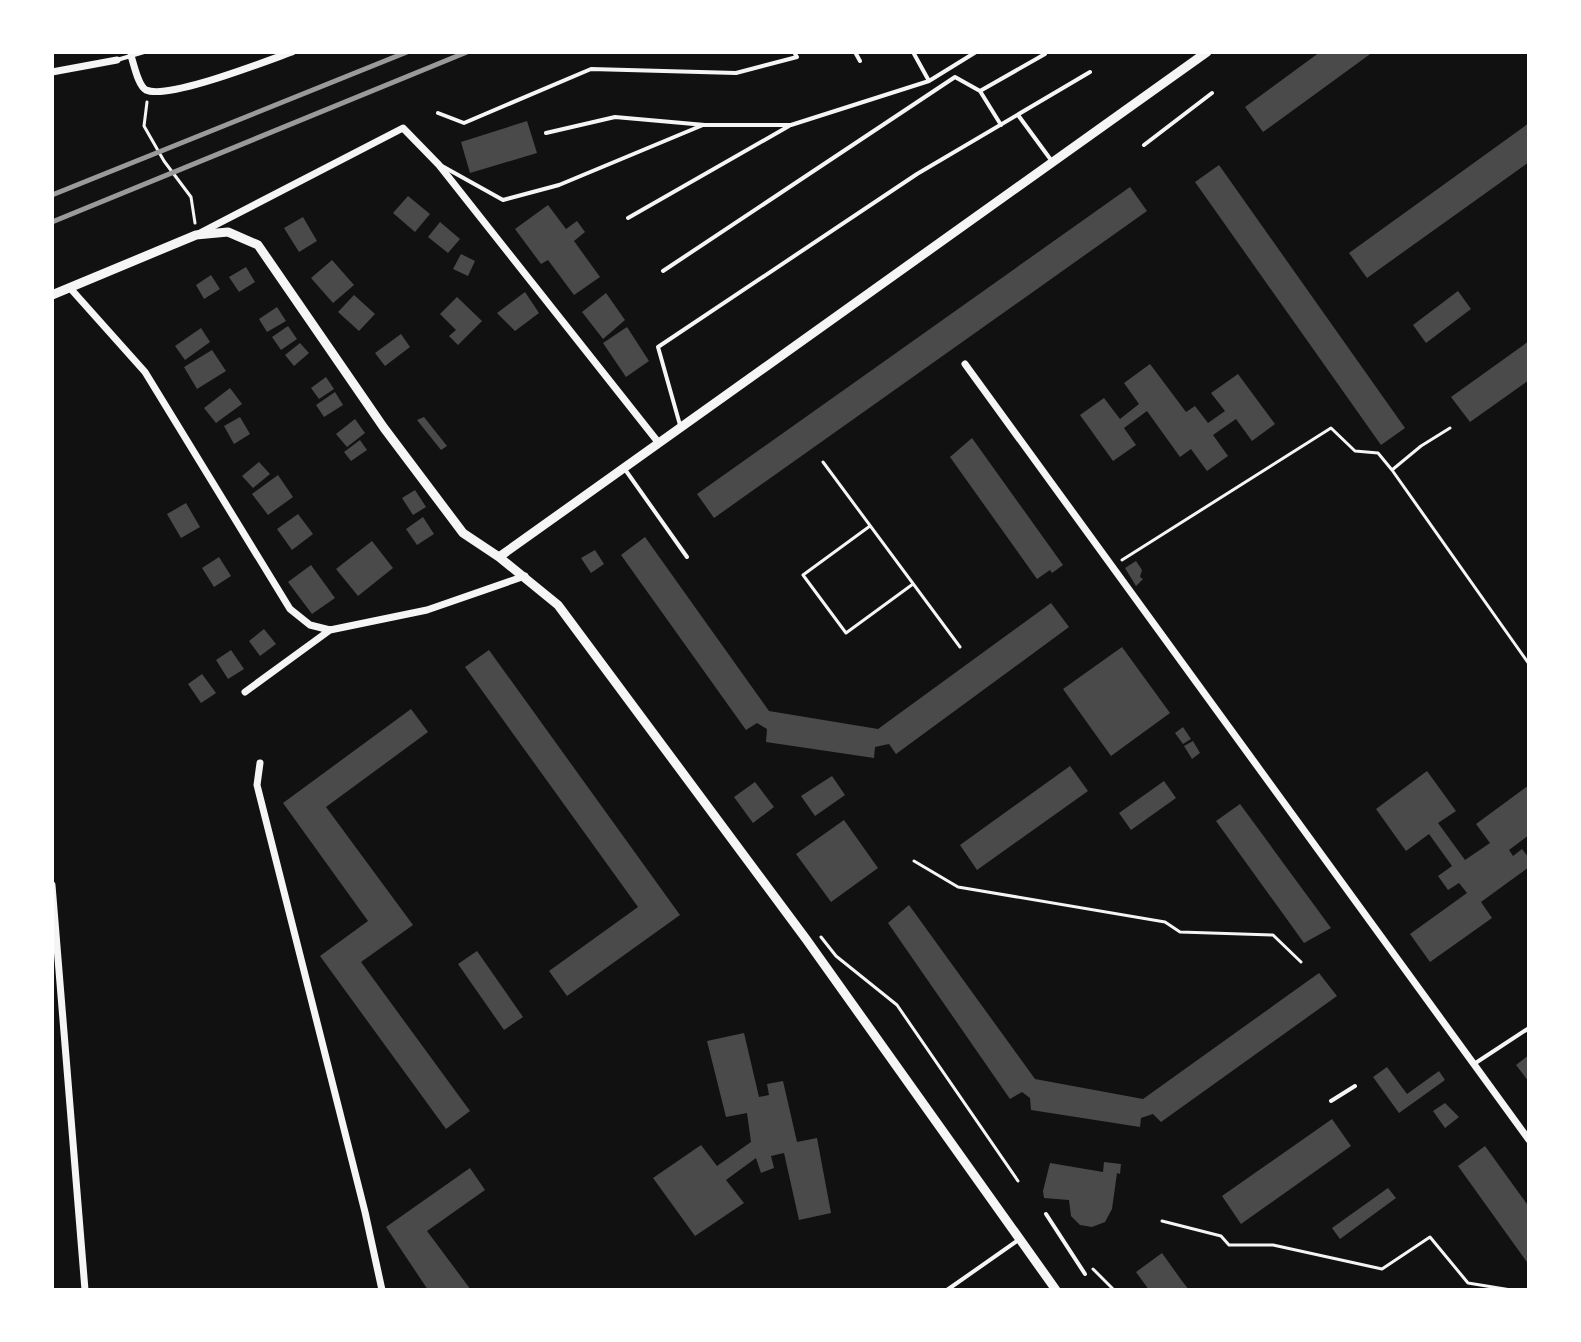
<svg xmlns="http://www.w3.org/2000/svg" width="1581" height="1342" viewBox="0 0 1581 1342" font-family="Overpass,sans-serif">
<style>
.building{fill:#4a4a4a}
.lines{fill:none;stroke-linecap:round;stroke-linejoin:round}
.path{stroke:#f5f5f5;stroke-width:3}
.service{stroke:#f5f5f5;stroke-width:4}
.minor{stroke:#f5f5f5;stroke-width:7}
.tertiary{stroke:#f5f5f5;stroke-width:9}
.rail{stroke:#9a9a9a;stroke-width:5}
</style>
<rect width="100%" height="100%" fill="#111"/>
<!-- building -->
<path class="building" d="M1320 52H1373L1263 132 1245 107Z
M527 121 537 153 470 173 461 142Z
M1529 123V162L1367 278 1349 253Z
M1219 165 1405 428 1381 445 1195 182Z
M1130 187 1147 211 714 518 697 494Z
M408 196 430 214 415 232 393 213Z
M548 205 566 229 577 221 585 232 574 241 600 277 574 295 548 260 541 264 515 229Z
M303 217 317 241 299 252 284 228Z
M440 222 460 239 448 253 428 237Z
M461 254 475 261 468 276 453 269Z
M332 260 354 285 333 303 311 278Z
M246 267 255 282 239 292 229 277Z
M211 275 220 289 204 299 196 285Z
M1458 291 1471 309 1426 343 1413 325Z
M525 292 539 313 515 331 497 313Z
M606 293 625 320 603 339 582 312Z
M354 295 375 314 359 331 338 312Z
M457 297 482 321 458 345 449 336 456 330 440 314Z
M277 307 286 321 267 332 259 319Z
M288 326 297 339 281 350 272 337Z
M627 327 649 361 626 377 603 343Z
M201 328 210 342 185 360 175 346Z
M401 334 410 347 385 366 375 353Z
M1529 341V380L1470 422 1451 397Z
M300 343 309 353 294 366 285 355Z
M212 350 226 371 197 389 184 367Z
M1150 364 1186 412 1195 406 1208 423 1225 411 1211 393 1238 374 1275 424 1252 441 1236 419 1213 435 1228 456 1207 471 1191 449 1180 457 1147 411 1124 428 1136 445 1113 461 1080 415 1104 398 1120 419 1139 404 1124 383Z
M326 377 334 389 319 399 311 388Z
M230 388 242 404 216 423 204 408Z
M335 392 343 405 324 417 316 405Z
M240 417 250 434 234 444 224 426Z
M424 417 447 446 441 450 417 420Z
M355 419 365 433 347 447 336 434Z
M972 438 1063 565 1052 573 1050 570 1037 579 950 457Z
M360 440 367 450 351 461 344 452Z
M259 462 270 474 253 488 242 476Z
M278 475 293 497 268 515 252 494Z
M415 490 426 507 413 515 402 498Z
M186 503 200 527 181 538 167 514Z
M298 514 313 534 292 550 277 529Z
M423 517 434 534 417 545 406 529Z
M645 537 769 711 878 729 1051 603 1069 627 896 754 889 744 875 747 874 758 766 742 767 729 757 723 746 730 621 555Z
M372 541 393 568 358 596 336 569Z
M595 550 604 564 591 573 581 558Z
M219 557 231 576 214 587 202 568Z
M1136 561 1142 570 1140 577 1143 579 1136 586 1125 568Z
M311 565 335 598 312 614 288 582Z
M264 629 276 644 260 656 249 641Z
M1122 647 1170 713 1111 756 1063 689Z
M231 650 244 669 228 679 216 660Z
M489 650 680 915 567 996 549 971 638 907 465 667Z
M202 674 216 693 201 703 188 684Z
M411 709 428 732 326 807 413 925 361 962 470 1111 446 1129 320 956 368 921 283 803Z
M1183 727 1191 739 1183 744 1175 733Z
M1193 741 1200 753 1192 759 1184 746Z
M1070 766 1088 791 977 870 960 845Z
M1427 771 1456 811 1438 823 1465 860 1490 843 1476 824 1529 785V835L1509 850 1513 856 1522 849 1529 858V867L1481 902 1492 918 1430 962 1410 934 1467 893 1459 883 1448 890 1438 876 1452 866 1429 834 1406 851 1376 809Z
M832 776 845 795 815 816 801 796Z
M1164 781 1176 798 1131 830 1119 813Z
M755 782 774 807 753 823 734 797Z
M1240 804 1331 928 1304 943 1216 821Z
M844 820 878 868 831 902 796 854Z
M909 905 1035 1079 1143 1099 1319 973 1337 996 1161 1122 1153 1114 1141 1118 1140 1127 1031 1110 1030 1098 1022 1092 1010 1099 888 923Z
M477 951 523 1017 504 1030 458 964Z
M744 1033 759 1097 769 1095 767 1084 783 1081 797 1142 817 1138 831 1213 799 1220 784 1153 771 1156 774 1168 761 1173 756 1158 726 1180 744 1203 695 1236 653 1178 701 1145 717 1166 751 1142 747 1113 726 1117 707 1041Z
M1529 1055V1082L1516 1065Z
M1387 1067 1407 1094 1439 1071 1445 1080 1399 1113 1373 1077Z
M1445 1103 1459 1117 1445 1128 1433 1111Z
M1332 1119 1351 1146 1241 1224 1222 1196Z
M1485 1146 1529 1207V1265L1458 1166Z
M1104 1162 1121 1164 1120 1174 1117 1173 1112 1209 1105 1222 1092 1227 1080 1225 1071 1216 1069 1200 1044 1198 1043 1191 1050 1163 1103 1172Z
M470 1168 485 1190 427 1231 471 1290H428L386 1227Z
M1388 1188 1396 1198 1340 1239 1332 1228Z
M1162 1253 1182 1281 1189 1290H1149L1136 1272Z"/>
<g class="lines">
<!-- path -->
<path class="path" d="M147 102 144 126 164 161 191 197 195 223
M823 462 960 647
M1392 470 1529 664
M870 526 803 575 846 633 913 584
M1122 560 1331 428 1355 451 1378 453 1392 470 1421 446 1450 428
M914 861 958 887 1165 922 1180 932 1273 935 1301 962
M821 937 836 956 897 1005 1018 1181
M1162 1221 1221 1236 1229 1245H1273L1382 1269 1430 1237 1468 1283 1511 1290
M1093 1269 1114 1290"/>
<!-- service -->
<path class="service" d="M855 52 860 61
M913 52 929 81 976 52
M117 60 144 52
M980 91 1001 125
M438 113 464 123 591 69 736 73 797 57 794 52
M1018 115 1051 160
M546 133 615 117 705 125H791L929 81
M1144 145 1212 93
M442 166 503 200 559 185 703 125
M628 218 789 126
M663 271 955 77 980 91 1045 54
M680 425 658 347 917 174 1090 72
M624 468 687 557
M1474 1064 1529 1028
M1331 1101 1355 1086
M1046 1214 1085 1274
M947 1290 1017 1241"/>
<!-- minor -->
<path class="minor" d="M131 56C134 64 138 86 146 90 168 100 266 61 292 52
M52 72 117 60
M198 234 403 128 439 165 658 442
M70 288 145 372 290 609 310 625 330 630 427 610 525 576
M965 364 1529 1140
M245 692 330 630
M260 763 257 785 365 1212 382 1290
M52 885 85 1290"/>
<!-- tertiary -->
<path class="tertiary" d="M52 295 196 235 228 232 258 245 384 428 463 533 499 557 558 605 806 939 1056 1290
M499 557 1207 52"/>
<!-- rail -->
<path class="rail" d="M52 195 407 52
M52 222 467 52"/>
</g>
<!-- border -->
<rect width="1581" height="1342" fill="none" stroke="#ffffff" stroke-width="108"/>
</svg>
